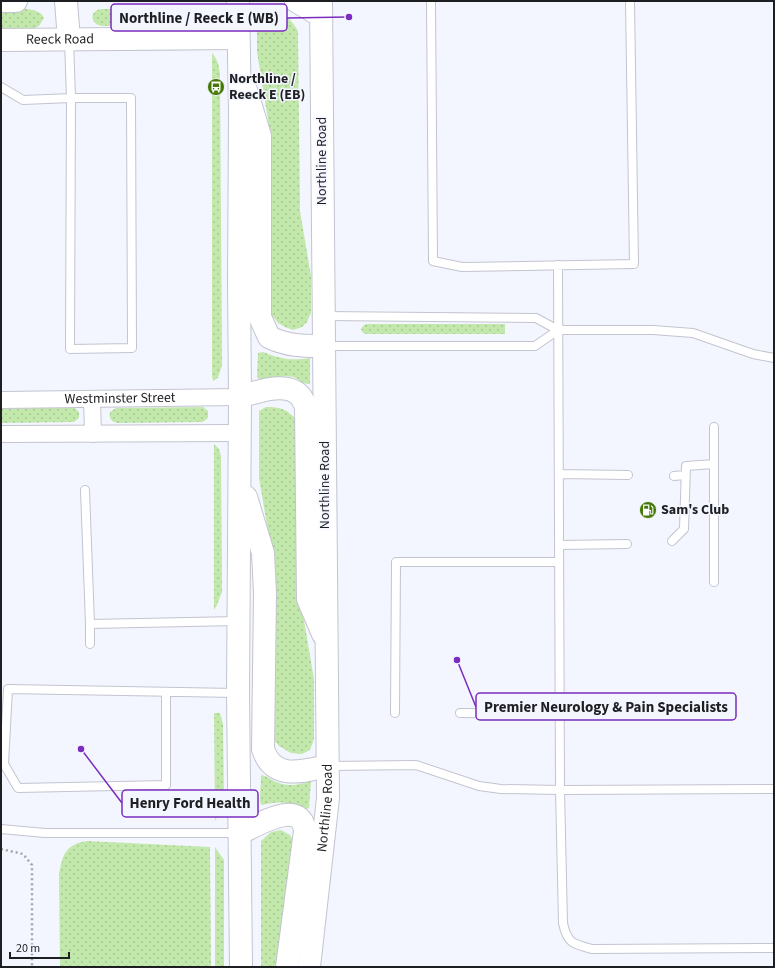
<svg xmlns="http://www.w3.org/2000/svg" width="775" height="968" viewBox="0 0 775 968" font-family="'Source Sans 3',sans-serif">
<style>
.grass{fill:url(#grass-dots)}
.lines{fill:none;stroke-linecap:round;stroke-linejoin:round}
.lane-casing{stroke:#c2c4cf;stroke-width:10}
.street-casing{stroke:#c2c4cf;stroke-width:18}
.secondary-casing{stroke:#c2c4cf;stroke-width:24}
.path{stroke:#a4a5ac;stroke-width:2.5;stroke-dasharray:2 3;stroke-linecap:butt}
.lane{stroke:#fff;stroke-width:8}
.street{stroke:#fff;stroke-width:16}
.secondary{stroke:#fff;stroke-width:22}
.labels{text-anchor:middle;dominant-baseline:central;stroke-width:3;stroke-linejoin:round;paint-order:stroke}
.street-label{font-size:14px;fill:#1e1f23;stroke:#f4f6ff}
.poi-label{font-size:14px;font-weight:bold;fill:#1e1f23;stroke:#f4f6ff;text-anchor:start}
.leader{fill:none;stroke:#7b2cbf;stroke-width:1.5}
.callout-dot{fill:#7b2cbf;stroke:#f4f6ff;stroke-width:1.5}
.callout{fill:#f4f6ff;stroke:#7b2cbf;stroke-width:1.5}
.callout-label{font-size:15px;text-anchor:middle;font-weight:bold;fill:#1e1f23}
</style>
<defs>
<pattern id="grass-dots" width="8" height="8" patternUnits="userSpaceOnUse"><rect width="8" height="8" fill="#c3e8ab"/><path d="M2 2h.1M6 6h.1" fill="none" stroke="#a7c793" stroke-width="1.8" stroke-linecap="round"/></pattern>
</defs>
<rect width="100%" height="100%" fill="#f4f6ff"/>
<!-- grass -->
<path class="grass" d="M186 8 190 10 194 16 189 24 185 25 102 26C90 24 89 11 101 9Z
M1 10C13 10 39 5 44 18L39 26 35 28H1Z
M276 12C288 15 292 21 298 31L300 211 311 276V313L307 322 302 327 293 330 285 327 278 323 272 315 268 305 270 132 257 52V18L266 13Z
M204 47 206 50 87 51 82 50 85 48Z
M212 53C218 60 219 65 220 75L222 365 218 378 213 381 212 376Z
M366 324H505V334H366L363 333 361 329 363 326Z
M263 352C281 359 291 361 310 358V384C300 384 300 379 293 377 283 375 271 378 261 380L257 377 258 353Z
M74 407 79 412V418L74 422 1 423V409Z
M203 407 208 411V418L203 422 117 423C111 421 109 419 110 412L116 408Z
M266 407C281 407 286 409 296 419L300 597 314 679V739L310 750 302 754 291 753 279 746 274 740 271 548 259 478V411Z
M214 444 219 449 221 456 222 592 217 605 214 610Z
M214 713H220L223 724 224 803 219 814 215 821Z
M261 775C267 776 270 779 276 782 288 787 299 785 311 781L309 808 305 810C292 801 277 801 262 805L260 802Z
M281 830 290 835 296 845 283 967H261V841L271 832Z
M87 841 210 847 211 967H60L59 875C62 855 66 844 87 841Z
M215 847 224 860V967H215Z"/>
<g class="lines">
<!-- lane casing -->
<g class="lane-casing">
<path id="lane" d="M431 1 433 261 462 267 634 264 630 1
M1 87 23 100 71 98 69 40
M71 98H131L132 348 70 349Z
M558 265 560 790 563 923C567 943 573 944 592 949L774 948
M558 330H653L693 333 753 354 774 358
M324 346H535L558 330 536 318 324 316
M714 427V582
M559 474 628 475
M674 476 685 475
M85 490 90 624 238 621
M672 541 684 529 686 466 714 464
M559 545 627 544
M90 624V644
M166 693V785L18 788 4 764 8 689 237 693
M395 713 396 562H559
M460 713 560 714
M329 766 416 765 479 786 501 789 560 790 774 789
M1 829 45 833H238"/>
</g>
<!-- street casing -->
<g class="street-casing">
<g id="street">
<path d="M92 399 93 434"/>
<path id="s1" d="M1 400 240 397"/>
<path d="M1 434 240 433"/>
</g>
</g>
<!-- secondary casing -->
<g class="secondary-casing">
<g id="secondary">
<path d="M1 1H16"/>
<path d="M66 1 69 40"/>
<path d="M238 1 240 112 239 283 240 397 238 693 241 967"/>
<path d="M296 1 321 16"/>
<path id="s2" d="M1 40 238 38"/>
<path d="M246 90 260 136V317L269 337C287 346 303 346 323 346"/>
<path d="M240 397C256 392 288 380 301 397 303 400 304 403 306 406L308 599 323 634"/>
<path d="M246 497 263 553 265 593 263 749C273 781 303 771 327 766"/>
<path d="M240 833C256 826 301 797 305 831L287 967"/>
<path id="s3" d="M309 967 328 798 321 1"/>
</g>
</g>
<!-- path -->
<path class="path" d="M1 849 23 854 32 865V967"/>
<!-- lane -->
<use href="#lane" class="lane"/>
<!-- street -->
<use href="#street" class="street"/>
<!-- secondary -->
<use href="#secondary" class="secondary"/>
</g>
<!-- icons -->
<defs>
<g id="bus-disc" transform="scale(0.9)"><circle r="9.5" fill="#447907" stroke="#f4f6ff"/><path d="M-5-6H5V4H4V6H2V4H-2V6H-4V4H-5ZM-3.5-4V0h7V-4ZM-3.5 1.2v1.5H-2V1.2ZM2 1.2v1.5H3.5V1.2Z" fill="#fff"/></g>
<g id="fuel-disc" transform="scale(0.9)"><circle r="9.5" fill="#447907" stroke="#f4f6ff"/><path d="M-5.5-6h7V0h2V4h1.3V-2.5L3-4.5l.8-.8L6-3V5H2.5V1h-1V6h-7ZM-4.2-4.7v3.2H.2V-4.7Z" fill="#fff"/></g>
</defs>
<g fill-rule="evenodd">
<use href="#bus-disc" x="216" y="87"/>
<use href="#fuel-disc" x="648" y="510"/>
</g>
<g class="labels">
<!-- street labels -->
<g class="street-label">
<text stroke="none"><textPath href="#s2" startOffset="59">Reeck Road</textPath></text>
<text transform="translate(322 161) rotate(-90)">Northline Road</text>
<text stroke="none"><textPath href="#s1" startOffset="119">Westminster Street</textPath></text>
<text transform="translate(325 485) rotate(-90)">Northline Road</text>
<text stroke="none"><textPath href="#s3" startOffset="160">Northline Road</textPath></text>
</g>
<!-- poi labels -->
<g class="poi-label">
<text x="229" y="79">Northline /<tspan x="229" dy="16">Reeck E (EB)</tspan></text>
<text x="661" y="510">Sam's Club</text>
</g>
</g>
<!-- callouts -->
<path class="leader" d="M349 17L287 18M457 660L476 707M81 749L122 803"/>
<g class="callout-dot">
<circle cx="349" cy="17" r="4"/>
<circle cx="457" cy="660" r="4"/>
<circle cx="81" cy="749" r="4"/>
</g>
<g class="callout">
<rect x="111" y="4" width="176" height="27" rx="4"/>
<rect x="476" y="693" width="260" height="27" rx="4"/>
<rect x="122" y="790" width="136" height="27" rx="4"/>
</g>
<g class="callout-label">
<text x="199" y="23">Northline / Reeck E (WB)</text>
<text x="606" y="712">Premier Neurology &amp; Pain Specialists</text>
<text x="190" y="808">Henry Ford Health</text>
</g>
<!-- border -->
<rect width="775" height="968" fill="none" stroke="#1e1f23" stroke-width="4"/>
<!-- scale -->
<path d="M10 952v6h59v-6" fill="none" stroke="#1e1f23" stroke-width="2"/>
<text x="16" y="952" font-size="12" fill="#1e1f23" stroke="#f4f6ff" stroke-width="3" paint-order="stroke">20 m</text>
</svg>
